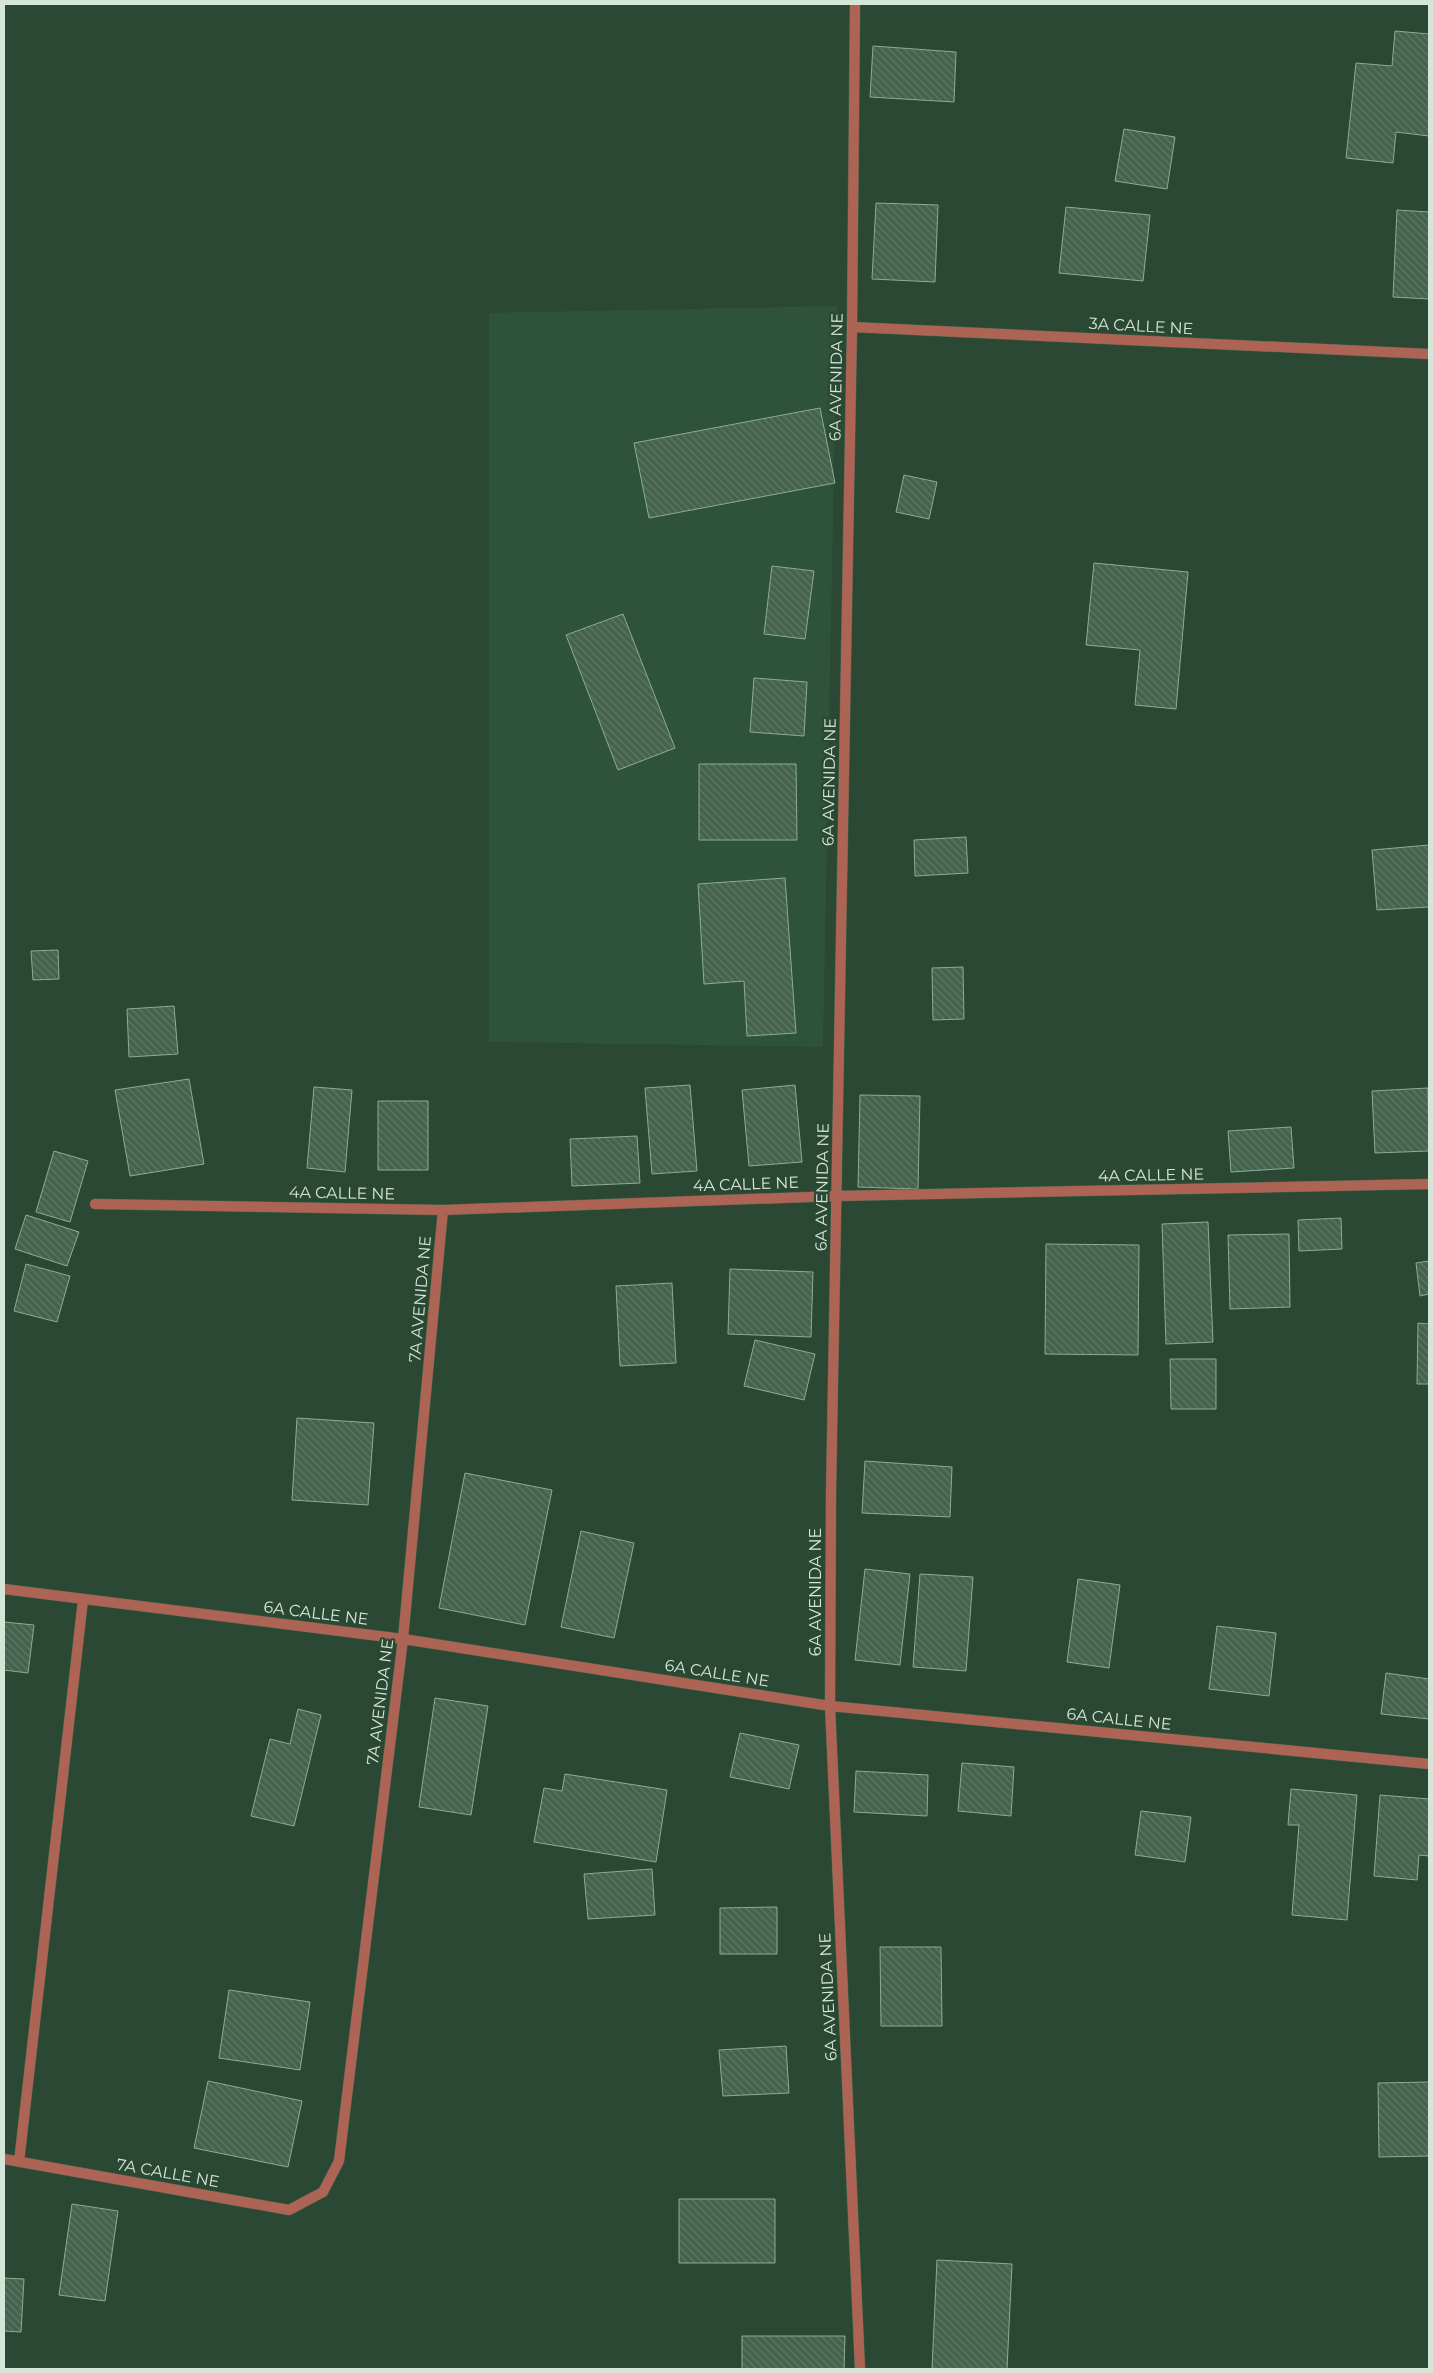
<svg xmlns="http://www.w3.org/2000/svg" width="1433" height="2373" viewBox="0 0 1433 2373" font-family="Montserrat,sans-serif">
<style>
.built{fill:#2e533a}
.building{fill:url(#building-back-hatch);stroke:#8cad95}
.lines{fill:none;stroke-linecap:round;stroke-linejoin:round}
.street-casing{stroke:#496451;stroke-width:11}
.street{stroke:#ae6454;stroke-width:10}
.labels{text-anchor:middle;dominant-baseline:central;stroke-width:4.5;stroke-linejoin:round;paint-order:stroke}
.street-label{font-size:16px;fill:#d5e6d9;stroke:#2a4833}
</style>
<defs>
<pattern id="building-back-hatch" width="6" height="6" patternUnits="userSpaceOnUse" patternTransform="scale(1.25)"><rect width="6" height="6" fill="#44624d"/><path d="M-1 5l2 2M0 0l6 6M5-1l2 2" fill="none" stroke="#5e7866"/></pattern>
</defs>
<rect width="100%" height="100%" fill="#2a4833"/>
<!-- built -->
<path class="built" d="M837 306 823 1047 489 1042V313Z"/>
<!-- building -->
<path class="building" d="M1395 31 1429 34V136L1396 132 1393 163 1346 158 1356 63 1392 66Z
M873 46 956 52 954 102 870 97Z
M1124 129 1175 137 1167 189 1115 181Z
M876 203 938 205 935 282 872 279Z
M1066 207 1150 215 1143 281 1059 273Z
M1397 210 1429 212V299L1393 297Z
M820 408 835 483 649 518 634 443Z
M904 475 937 482 929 519 896 512Z
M1094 563 1188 572 1176 709 1135 705 1140 650 1086 645Z
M772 566 814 571 805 639 764 634Z
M623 614 675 748 618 770 566 635Z
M754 678 807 682 804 736 750 732Z
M699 764H796L797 840H699Z
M966 837 968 873 915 876 914 840Z
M1429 845V907L1377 910 1372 850Z
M785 878 796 1033 747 1036 744 981 704 984 698 884Z
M58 950 59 979 33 980 31 951Z
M963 967 964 1019 933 1020 932 968Z
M174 1006 178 1054 129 1057 127 1009Z
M189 1079 204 1164 130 1176 115 1090Z
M690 1085 697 1171 652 1174 645 1088Z
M795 1085 802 1162 749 1166 742 1090Z
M314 1087 352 1090 345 1172 307 1168Z
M1428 1088 1429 1151 1375 1153 1372 1091Z
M860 1095 920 1096 918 1189 858 1187Z
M378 1101H428V1170H378Z
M1291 1127 1294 1168 1231 1172 1228 1131Z
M637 1136 640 1183 572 1186 570 1139Z
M54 1151 88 1161 70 1222 36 1212Z
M26 1215 79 1232 67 1266 15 1249Z
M1341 1218 1342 1249 1299 1251 1298 1220Z
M1208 1222 1213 1342 1166 1344 1162 1224Z
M1289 1234 1290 1307 1230 1309 1228 1235Z
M1046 1244 1139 1245 1138 1355 1045 1354Z
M1429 1261V1294L1420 1296 1416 1263Z
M26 1264 70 1276 57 1322 14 1311Z
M730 1269 813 1272 811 1337 728 1334Z
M672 1283 676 1363 620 1366 616 1286Z
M1418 1323 1429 1324V1384H1417Z
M755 1340 815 1354 804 1400 744 1386Z
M1170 1359H1216V1409H1171Z
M297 1418 374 1423 368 1505 292 1500Z
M865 1461 952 1467 950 1517 862 1513Z
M465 1473 552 1490 525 1625 439 1608Z
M581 1531 634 1543 614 1638 561 1627Z
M865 1569 910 1574 900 1665 855 1660Z
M920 1574 973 1577 966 1671 913 1667Z
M1078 1579 1120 1585 1109 1668 1067 1662Z
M4 1622 34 1625 28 1673 4 1670Z
M1217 1626 1276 1633 1269 1696 1209 1689Z
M1386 1673 1429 1679V1719L1381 1714Z
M435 1698 488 1706 471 1815 419 1807Z
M298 1709 321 1715 294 1826 251 1816 270 1739 290 1744Z
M740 1733 799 1745 789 1789 730 1777Z
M962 1763 1014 1767 1011 1816 958 1811Z
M856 1771 928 1775 927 1816 854 1812Z
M565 1774 667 1790 656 1862 534 1842 544 1788 562 1791Z
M1291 1789 1357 1795 1347 1920 1292 1915 1299 1825H1288Z
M1380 1795 1429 1799V1856L1419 1855 1417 1880 1374 1876Z
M1141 1811 1191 1817 1185 1862 1135 1855Z
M652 1869 655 1915 588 1919 584 1874Z
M777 1907V1954H720V1908Z
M880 1947H941L942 2026H881Z
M229 1990 310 2002 300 2070 219 2058Z
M786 2046 789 2093 723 2096 719 2050Z
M208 2081 302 2101 288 2167 194 2148Z
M1429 2082V2156L1379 2157 1378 2083Z
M679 2199H775V2263H679Z
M72 2204 118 2211 105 2301 59 2295Z
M937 2260 1012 2264 1007 2369H932Z
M4 2278 24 2279 21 2332 4 2331Z
M742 2336H845L844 2369H742Z"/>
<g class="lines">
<!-- street casing -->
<g class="street-casing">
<path id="street" d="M855 4 852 327 831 1493 830 1706 860 2369
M852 327 1429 354
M95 1204 443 1210 837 1196 1429 1184
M4 1589 403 1639 830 1706 1429 1764
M4 2159 289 2210 323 2192 339 2161 403 1639 443 1210
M19 2162 83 1600"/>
</g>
<!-- street -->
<use href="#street" class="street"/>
</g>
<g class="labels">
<!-- street labels -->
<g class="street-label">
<text transform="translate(1141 326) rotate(3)">3A CALLE NE</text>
<text transform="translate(836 377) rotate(-89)">6A AVENIDA NE</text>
<text transform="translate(829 782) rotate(-89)">6A AVENIDA NE</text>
<text transform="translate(1151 1175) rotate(-1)">4A CALLE NE</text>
<text transform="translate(746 1184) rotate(-2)">4A CALLE NE</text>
<text transform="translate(822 1187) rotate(-89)">6A AVENIDA NE</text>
<text transform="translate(342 1193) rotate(1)">4A CALLE NE</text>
<text transform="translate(420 1299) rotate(-85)">7A AVENIDA NE</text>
<text transform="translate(815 1592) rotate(-90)">6A AVENIDA NE</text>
<text transform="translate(316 1613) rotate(7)">6A CALLE NE</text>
<text transform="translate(717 1673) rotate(9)">6A CALLE NE</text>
<text transform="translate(380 1702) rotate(-83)">7A AVENIDA NE</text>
<text transform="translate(1119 1719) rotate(6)">6A CALLE NE</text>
<text transform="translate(828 1997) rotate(-93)">6A AVENIDA NE</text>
<text transform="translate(168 2173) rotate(10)">7A CALLE NE</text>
</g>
</g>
<!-- border -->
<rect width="1433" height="2373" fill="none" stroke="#d5e6d9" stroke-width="10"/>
</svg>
